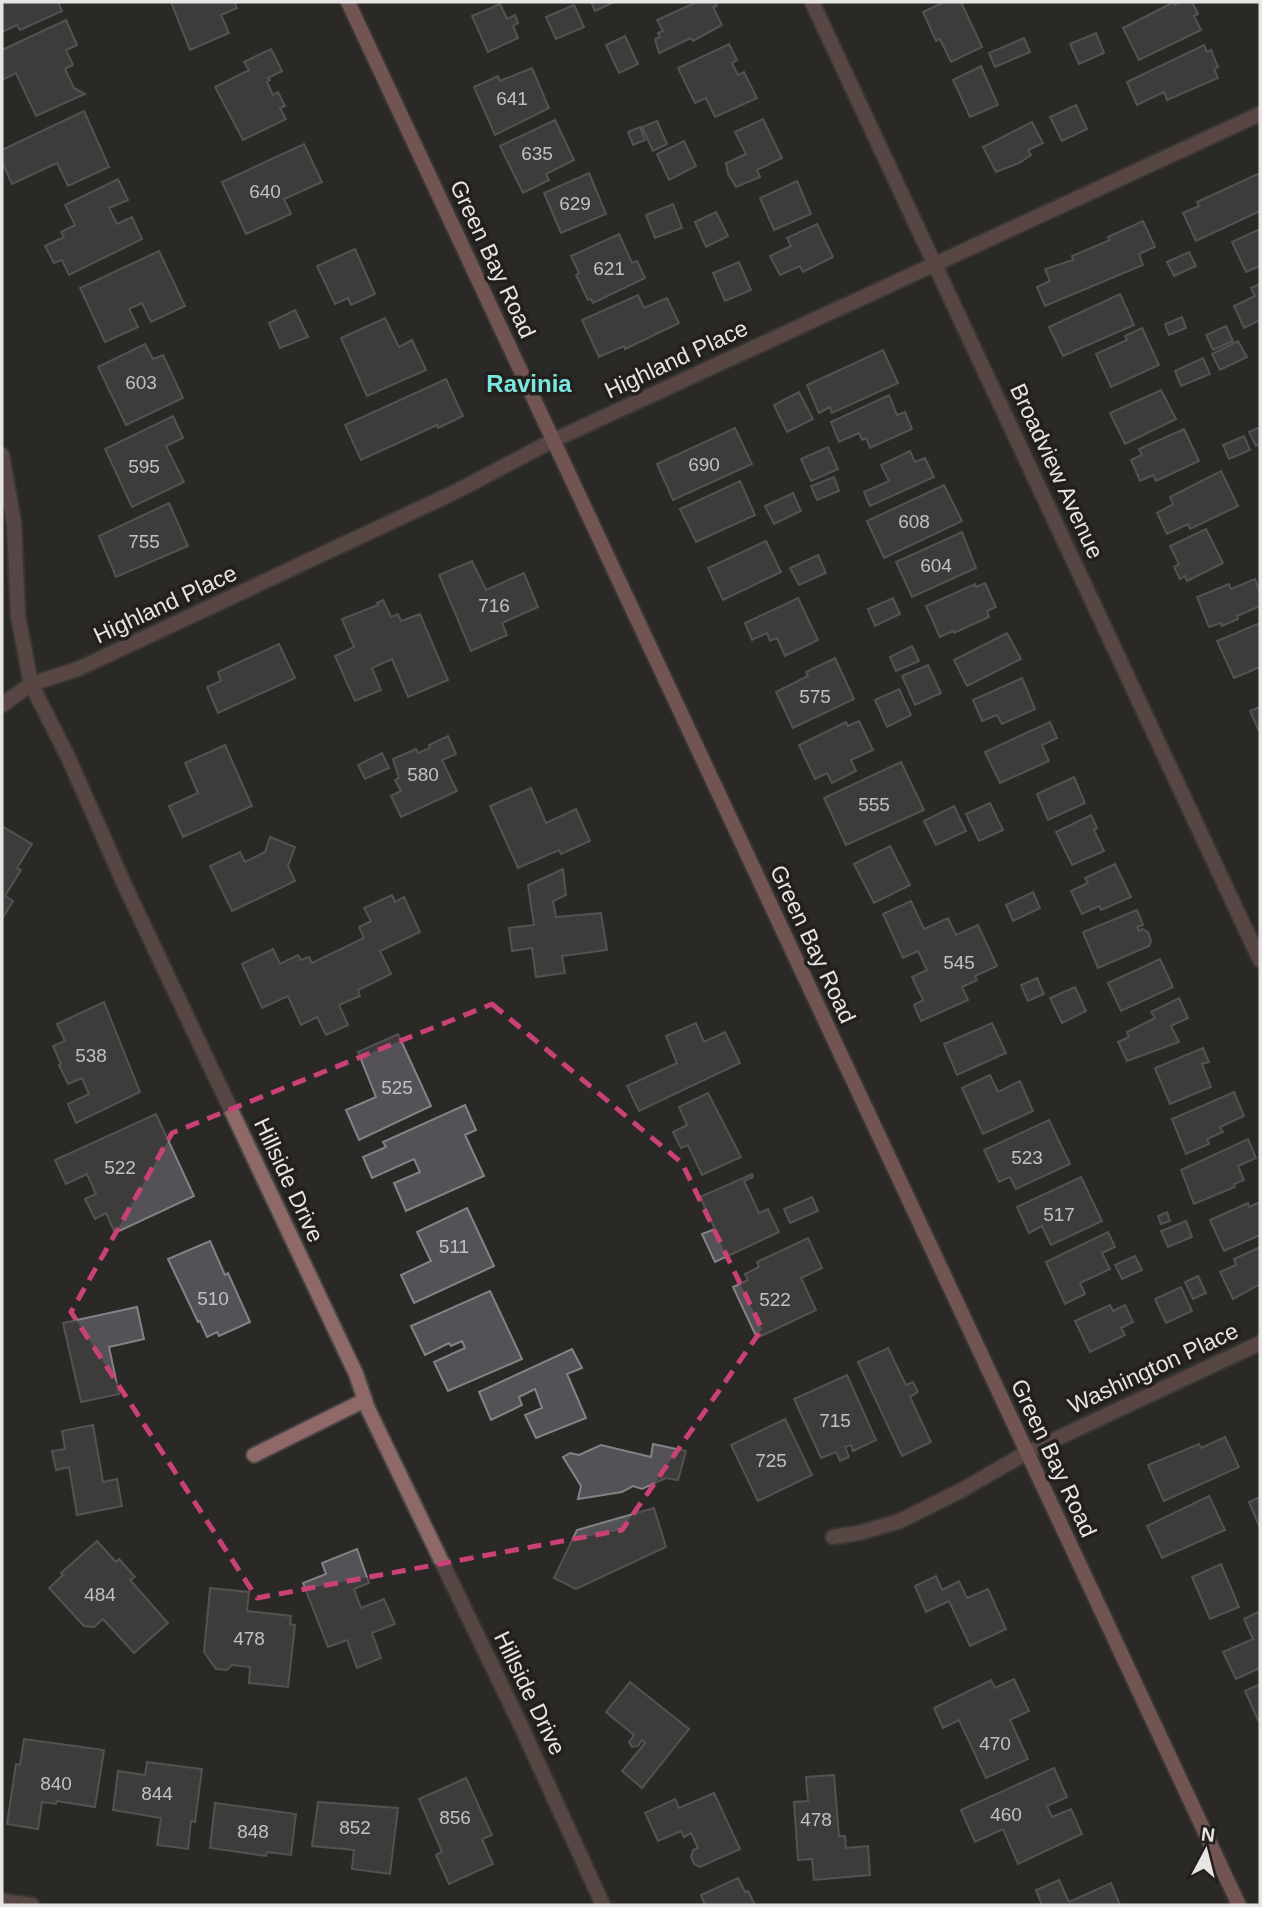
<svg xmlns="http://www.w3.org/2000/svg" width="1262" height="1907" viewBox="0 0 1262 1907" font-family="Arial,sans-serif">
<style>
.building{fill:#545256;stroke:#848286;stroke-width:2}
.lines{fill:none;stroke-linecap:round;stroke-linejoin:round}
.minor-casing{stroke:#494744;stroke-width:18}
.secondary-casing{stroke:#494744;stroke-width:18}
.minor{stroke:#8f6868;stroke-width:14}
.secondary{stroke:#c88b8b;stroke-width:14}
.marked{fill:none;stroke:#c94176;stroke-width:5;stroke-dasharray:14 9;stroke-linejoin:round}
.labels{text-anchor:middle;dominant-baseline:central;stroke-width:7;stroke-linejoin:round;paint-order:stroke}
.number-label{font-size:19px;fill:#c2c0c0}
.street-label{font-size:23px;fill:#e7e5e3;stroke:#221f1c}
.neighbourhood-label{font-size:24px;font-weight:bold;fill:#7ce7e0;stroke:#221f1c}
</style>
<rect width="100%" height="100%" fill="#2b2926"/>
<!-- building -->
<path class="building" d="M2 2H58L62 11 20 30 17 25 2 32Z
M171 2H234L237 8 221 15 229 33 190 50Z
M591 2H614L595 11Z
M697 2H715L717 6 713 7 722 25 693 41 691 38 659 53 655 39 660 37 658 33 663 31 657 20Z
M944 2H961L982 47 951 62 940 39 936 41 923 12Z
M1174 2 1175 5 1182 2H1192L1198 14 1194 16 1201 30 1139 60 1123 28Z
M500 4 507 19 515 15 518 23 513 26 518 38 488 52 472 16Z
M574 5 584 27 556 39 546 17Z
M66 20 77 45 66 50 73 65 65 69 74 88 85 94 36 116 16 73 2 80V50Z
M1096 33 1104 53 1079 64 1070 44Z
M625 36 638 64 619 73 606 45Z
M1024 38 1030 52 995 67 989 53Z
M729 44 737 60 732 63 738 75 744 72 757 98 715 117 706 98 695 103 678 68Z
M1204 45 1207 52 1211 50 1218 67 1214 69 1218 78 1167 100 1164 92 1137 105 1127 82Z
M271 49 282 71 268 78 270 80 267 82 273 95 278 92 285 106 280 108 286 119 243 140 215 87 249 70 244 62Z
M981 66 998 105 970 117 953 80Z
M532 68 549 108 495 135 474 87 498 76 500 81Z
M1076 105 1087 129 1062 141 1050 117Z
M84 111 109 167 68 186 57 163 12 184 2 162V150Z
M763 119 782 158 757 170 760 177 736 187 728 174 726 163 746 154 735 132Z
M555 120 574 160 546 174 549 180 523 193 500 146Z
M657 121 667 144 653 151 642 127Z
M1032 122 1043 143 1028 150 1031 155 1019 163 996 172 983 147Z
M640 127 645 140 633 145 628 132Z
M684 141 696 166 669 180 657 154Z
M304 144 322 182 284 199 291 214 246 234 222 182Z
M589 173 606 214 561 233 544 193Z
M1260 173V211L1196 241 1183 213 1199 206 1197 202Z
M118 179 128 200 109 208 117 224 132 217 142 239 69 275 62 260 54 263 45 246 64 237 61 232 75 225 65 205Z
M797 181 811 214 774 230 760 198Z
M673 204 682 228 655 238 646 215Z
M716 212 728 236 706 247 695 222Z
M1143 221 1155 247 1139 254 1143 265 1045 306 1037 287 1050 281 1045 269 1073 260 1072 256 1110 240 1108 237Z
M817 224 833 257 803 272 800 266 780 275 770 256 791 246 787 238Z
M1260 229V266L1246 272 1232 242Z
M619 234 632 263 637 261 645 278 593 303 591 299 588 300 576 275 579 273 571 256Z
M355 249 375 294 351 305 348 298 335 304 317 266Z
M159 251 185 306 151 322 142 303 129 309 138 327 105 342 80 288Z
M1189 252 1196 266 1174 276 1167 262Z
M739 262 751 290 725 301 713 273Z
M1260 284V320L1244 328 1234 306 1255 296 1251 288Z
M1120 294 1134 325 1063 356 1049 327Z
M638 295 644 308 667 298 679 323 625 349 624 346 599 357 582 320Z
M295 310 308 337 280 348 269 323Z
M1182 317 1186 328 1169 335 1165 324Z
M385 318 399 347 412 340 426 370 367 396 341 338Z
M1226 326 1233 341 1213 350 1206 335Z
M1142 328 1159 365 1111 387 1096 354 1127 340 1125 336Z
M1238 341 1247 357 1220 370 1212 354Z
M145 344 153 359 163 355 183 398 126 425 98 367Z
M883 350 898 383 832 413 830 407 819 413 807 385Z
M1203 358 1210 374 1181 386 1175 371Z
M446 379 463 416 438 428 437 425 361 460 345 425Z
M1161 390 1176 419 1125 444 1110 413Z
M799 392 813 419 787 432 774 405Z
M889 395 897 415 905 412 912 429 870 448 866 438 862 440 859 433 839 442 831 422Z
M173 416 183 438 166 446 184 482 132 507 105 449Z
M1260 427V444L1256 446 1249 432Z
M735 428 752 464 673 500 657 464Z
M1184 429 1199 461 1156 481 1153 475 1140 481 1131 460 1142 455 1139 449Z
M1244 436 1250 450 1229 459 1223 445Z
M828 447 838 469 811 481 801 459Z
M910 451 915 462 925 458 934 477 870 506 864 492 889 481 881 465Z
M1221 471 1238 506 1190 529 1188 524 1167 534 1157 513 1173 504 1170 497Z
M834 477 839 491 817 500 811 486Z
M740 481 755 515 696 542 680 509Z
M944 485 962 521 884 558 867 521Z
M793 493 801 511 774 524 765 506Z
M169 503 188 546 116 577 99 536Z
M1206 529 1223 563 1187 581 1185 576 1180 579 1174 567 1179 564 1170 546Z
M962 532 976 568 912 597 896 562Z
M766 541 781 572 723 600 708 568Z
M818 555 826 573 799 585 790 568Z
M472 561 486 590 524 573 538 607 502 623 507 635 471 651 439 575Z
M1255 579 1260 593V606L1237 616 1238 619 1222 626 1221 623 1209 627 1197 597 1229 584 1231 589Z
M985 583 996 607 987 611 989 617 954 633 953 631 940 637 926 606 975 584 976 587Z
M798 598 818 640 785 656 777 638 770 641 767 633 752 640 745 623Z
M893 598 900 614 875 626 868 609Z
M383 600 391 617 398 614 401 621 420 614 448 680 408 697 392 659 372 668 381 690 355 701 335 656 354 647 342 619 378 605 377 603Z
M1260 623V667L1234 678 1217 641Z
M1007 633 1021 659 967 686 954 660Z
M279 644 295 678 218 713 207 687 221 681 218 672Z
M912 646 919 661 896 671 890 657Z
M835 658 854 699 793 728 776 692 808 676 806 672Z
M928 665 941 693 915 705 902 676Z
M1022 678 1035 709 1002 724 997 715 982 721 973 700Z
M899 689 911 715 887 727 875 700Z
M1260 707V733L1250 711Z
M859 721 873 750 851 760 856 771 832 783 827 773 815 779 799 745 846 722 848 726Z
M1050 722 1057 738 1042 745 1049 761 1000 783 985 752Z
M448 736 456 754 442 760 457 791 401 817 391 796 401 791 395 780 399 778 393 759 416 749 418 753 430 748 429 745Z
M225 745 252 806 183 837 169 806 198 793 185 763Z
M382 753 389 768 365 779 358 765Z
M901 762 924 810 846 845 824 798Z
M1074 777 1085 803 1048 820 1037 794Z
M531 788 546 823 576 809 590 841 561 854 559 850 518 868 490 806Z
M990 803 1003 830 979 841 966 814Z
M954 806 966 831 936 845 924 821Z
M1091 815 1097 828 1094 830 1104 851 1072 865 1056 832Z
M2 826 32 844 17 868 21 870 5 896 13 901 2 919Z
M270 837 295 847 288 866 295 881 232 911 210 866 240 852 245 862 265 852Z
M890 846 910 885 874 903 854 864Z
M1115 864 1131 897 1101 910 1099 906 1082 914 1071 891 1088 883 1085 878Z
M563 869 566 895 553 901 556 917 601 913 607 950 562 956 565 973 536 977 532 948 512 951 509 928 534 925 528 885Z
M1033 892 1040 908 1013 921 1006 905Z
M392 895 395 902 404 897 420 932 380 951 391 974 358 990 360 996 339 1005 348 1025 326 1035 317 1017 301 1025 288 996 262 1008 242 964 273 949 280 964 298 955 301 960 309 957 312 963 364 938 359 927 371 921 364 908Z
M911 901 924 929 948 918 956 935 978 925 997 966 975 976 977 980 962 987 968 1000 921 1021 914 1005 923 1000 912 977 927 970 918 951 903 958 883 914Z
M1137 910 1143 925 1137 927 1139 931 1142 929 1148 932 1151 941 1149 946 1098 968 1083 932Z
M1160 959 1173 987 1121 1011 1108 983Z
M1037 978 1044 994 1028 1001 1021 985Z
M1075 987 1086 1011 1062 1023 1050 998Z
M1179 998 1188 1018 1171 1026 1179 1042 1127 1061 1118 1042 1129 1037 1127 1032 1155 1018 1151 1012Z
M104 1002 140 1092 76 1123 68 1104 89 1094 82 1078 68 1084 59 1065 61 1064 53 1046 65 1041 57 1024Z
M696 1023 704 1042 725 1032 740 1063 639 1111 627 1086 677 1063 666 1036Z
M992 1023 1006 1053 957 1075 944 1044Z
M398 1034 431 1106 359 1140 346 1110 376 1097 358 1052Z
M1203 1048 1209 1062 1202 1064 1211 1087 1170 1104 1155 1068Z
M990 1075 998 1092 1020 1081 1033 1111 983 1134 962 1088Z
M1234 1092 1244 1116 1220 1127 1223 1132 1207 1139 1209 1144 1186 1154 1172 1119Z
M708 1093 741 1157 702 1175 688 1145 681 1148 673 1132 687 1125 679 1107Z
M465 1105 476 1130 465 1135 484 1176 406 1211 394 1183 420 1172 414 1159 372 1178 363 1157 386 1147 383 1142Z
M156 1114 194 1196 115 1233 106 1213 95 1219 85 1199 96 1194 87 1174 66 1184 55 1160Z
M1049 1120 1070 1164 1016 1189 1010 1177 999 1182 984 1150Z
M1248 1139 1256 1158 1238 1166 1244 1180 1234 1184 1235 1187 1194 1204 1181 1170Z
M752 1174 753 1177 744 1181 759 1213 768 1209 779 1232 715 1262 702 1234 715 1229 700 1197Z
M1081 1177 1102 1221 1051 1245 1042 1226 1029 1233 1017 1207Z
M812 1197 818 1211 790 1223 784 1209Z
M1260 1202V1235L1224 1251 1210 1220 1248 1203 1249 1207Z
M467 1208 494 1266 414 1303 401 1275 431 1261 417 1232Z
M1167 1212 1170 1221 1161 1224 1158 1216Z
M1186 1221 1192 1237 1168 1247 1161 1231Z
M1108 1232 1115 1247 1102 1253 1110 1269 1080 1283 1085 1294 1065 1304 1046 1262Z
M808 1238 822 1268 801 1278 816 1310 757 1338 733 1287 748 1280 745 1274 759 1267 757 1262Z
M210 1241 225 1275 228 1273 250 1322 219 1336 217 1332 207 1337 200 1321 198 1322 168 1259Z
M1260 1247V1284L1233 1299 1220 1272 1236 1265 1234 1259Z
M1135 1256 1142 1270 1122 1279 1115 1265Z
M1198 1276 1206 1293 1193 1299 1185 1282Z
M1181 1287 1192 1311 1166 1323 1155 1299Z
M490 1291 522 1359 448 1391 434 1362 465 1348 462 1341 451 1346 449 1343 425 1355 411 1326Z
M1110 1305 1113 1311 1125 1305 1133 1322 1121 1328 1125 1335 1090 1352 1075 1321Z
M137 1307 144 1339 109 1347 119 1394 81 1402 63 1323Z
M888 1348 906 1385 913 1382 918 1392 910 1397 931 1442 902 1456 858 1362Z
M572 1349 582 1368 567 1374 586 1418 536 1438 525 1415 542 1408 535 1389 519 1397 522 1405 491 1420 479 1392Z
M847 1375 876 1440 853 1451 851 1445 845 1447 849 1457 840 1461 836 1452 821 1458 794 1399Z
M785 1419 812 1475 758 1501 731 1445Z
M93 1425 103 1482 117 1479 122 1506 77 1515 69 1467 56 1470 52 1451 65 1449 62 1431Z
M1225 1437 1239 1467 1164 1501 1148 1465 1199 1444 1201 1448Z
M653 1444 686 1451 678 1480 666 1478 642 1489 633 1486 622 1492 578 1499 581 1486 563 1457 570 1453 579 1455 601 1445 651 1457Z
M1209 1496 1225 1530 1162 1558 1147 1526Z
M1260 1497V1528L1249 1502Z
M654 1508 666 1547 576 1589 554 1578 577 1530Z
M97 1541 116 1562 119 1559 135 1577 130 1580 168 1623 134 1653 103 1619 94 1627 84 1626 49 1588 63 1575 61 1573Z
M357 1549 369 1583 354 1589 361 1608 384 1599 395 1624 372 1633 381 1658 357 1668 347 1640 328 1647 303 1583 326 1574 322 1563Z
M1221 1564 1239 1607 1210 1619 1192 1577Z
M936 1576 942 1590 959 1581 967 1598 988 1589 1006 1629 970 1646 949 1601 926 1612 915 1586Z
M210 1588 249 1592 247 1611 291 1616 290 1624 295 1625 288 1687 249 1683 250 1667 232 1665 227 1670 216 1669 204 1652Z
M1260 1611V1668L1236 1679 1223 1652 1253 1639 1244 1619Z
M1014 1679 1029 1711 1010 1720 1028 1759 986 1778 959 1720 943 1728 934 1708 991 1680 995 1688Z
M630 1682 689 1729 642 1788 622 1771 645 1743 642 1740 638 1746 632 1747 629 1742 634 1735 606 1712Z
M1260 1684V1718L1258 1720 1245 1691Z
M24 1739 104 1750 95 1807 57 1801 56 1804 42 1802 38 1829 7 1824 16 1764 20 1765Z
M147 1762 202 1769 195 1822 191 1821 188 1849 157 1845 161 1818 113 1810 118 1771 145 1775Z
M1054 1768 1067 1797 1047 1806 1052 1817 1071 1809 1082 1834 1018 1864 1003 1829 975 1842 961 1810Z
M834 1775 839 1836H845L846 1848 868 1846 870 1875 814 1880 812 1859 798 1860 794 1802 808 1801 806 1777Z
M466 1778 492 1835 482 1839 493 1864 449 1884 436 1855 442 1852 419 1799Z
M714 1793 740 1849 700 1867 694 1864 691 1857 693 1850 698 1848 691 1833 684 1837 681 1831 658 1841 645 1813 675 1799 679 1808Z
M318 1802 398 1808 390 1874 352 1869 354 1850 312 1846Z
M215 1803 296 1814 291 1855 267 1852 266 1856 210 1848Z
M738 1878 745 1892 748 1891 755 1905H705L701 1895Z
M1059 1880 1069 1902 1111 1883 1120 1905H1042L1036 1890Z"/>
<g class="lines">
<!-- minor casing -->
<g class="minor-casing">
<path id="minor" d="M812 2 1260 960
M2 455 14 523 18 616 31 684 68 757 125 886 356 1374 368 1409 521 1726 603 1905
M2 705 31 684 78 669 457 491 552 441 1260 114
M254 1455 365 1400
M833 1537 859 1533 900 1521 960 1491 1026 1453 1260 1343
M2 1901 32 1905"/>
</g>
<!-- secondary casing -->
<g class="secondary-casing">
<path id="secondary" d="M348 2 1239 1905"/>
</g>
<!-- minor -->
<use href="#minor" class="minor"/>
<!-- secondary -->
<use href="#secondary" class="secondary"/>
</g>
<!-- marked area -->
<path d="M0 0H1262V1907H0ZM492 1004 682 1163 762 1329 622 1530 257 1598 71 1312 172 1133Z" fill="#2b2926" fill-opacity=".55" fill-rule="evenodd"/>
<path class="marked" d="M492 1004 682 1163 762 1329 622 1530 257 1598 71 1312 172 1133Z"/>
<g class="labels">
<!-- number labels -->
<g class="number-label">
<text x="512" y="98">641</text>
<text x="537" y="153">635</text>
<text x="265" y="191">640</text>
<text x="575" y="203">629</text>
<text x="609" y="268">621</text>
<text x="141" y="382">603</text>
<text x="704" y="464">690</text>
<text x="144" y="466">595</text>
<text x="914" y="521">608</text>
<text x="144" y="541">755</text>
<text x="936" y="565">604</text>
<text x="494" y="605">716</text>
<text x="815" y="696">575</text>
<text x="423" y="774">580</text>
<text x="874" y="804">555</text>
<text x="959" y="962">545</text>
<text x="91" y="1055">538</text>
<text x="397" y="1087">525</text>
<text x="1027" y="1157">523</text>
<text x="120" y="1167">522</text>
<text x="1059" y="1214">517</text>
<text x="454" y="1246">511</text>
<text x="213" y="1298">510</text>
<text x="775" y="1299">522</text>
<text x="835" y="1420">715</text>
<text x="771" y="1460">725</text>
<text x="100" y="1594">484</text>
<text x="249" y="1638">478</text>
<text x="995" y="1743">470</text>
<text x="56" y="1783">840</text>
<text x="157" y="1793">844</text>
<text x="1006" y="1814">460</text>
<text x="455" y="1817">856</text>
<text x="816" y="1819">478</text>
<text x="355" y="1827">852</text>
<text x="253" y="1831">848</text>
</g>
<!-- street labels -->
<g class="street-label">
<text transform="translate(493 259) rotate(65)">Green Bay Road</text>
<text transform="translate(676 359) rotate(-25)">Highland Place</text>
<text transform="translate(1057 471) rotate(65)">Broadview Avenue</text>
<text transform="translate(165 604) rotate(-25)">Highland Place</text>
<text transform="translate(813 944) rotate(65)">Green Bay Road</text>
<text transform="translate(289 1180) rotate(65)">Hillside Drive</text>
<text transform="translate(1153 1368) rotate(-25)">Washington Place</text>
<text transform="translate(1054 1458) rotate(65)">Green Bay Road</text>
<text transform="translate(530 1693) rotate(64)">Hillside Drive</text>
</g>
<!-- neighbourhood labels -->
<g class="neighbourhood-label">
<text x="529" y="383">Ravinia</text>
</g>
</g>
<!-- border -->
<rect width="1262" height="1907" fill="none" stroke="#e7e5e3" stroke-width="7"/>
<!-- north arrow -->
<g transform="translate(1206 1851) rotate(7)" stroke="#221f1c" stroke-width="5" paint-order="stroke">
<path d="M0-5L12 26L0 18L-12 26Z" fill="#e7e5e3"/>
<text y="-10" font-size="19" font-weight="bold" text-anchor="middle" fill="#e7e5e3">N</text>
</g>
</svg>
